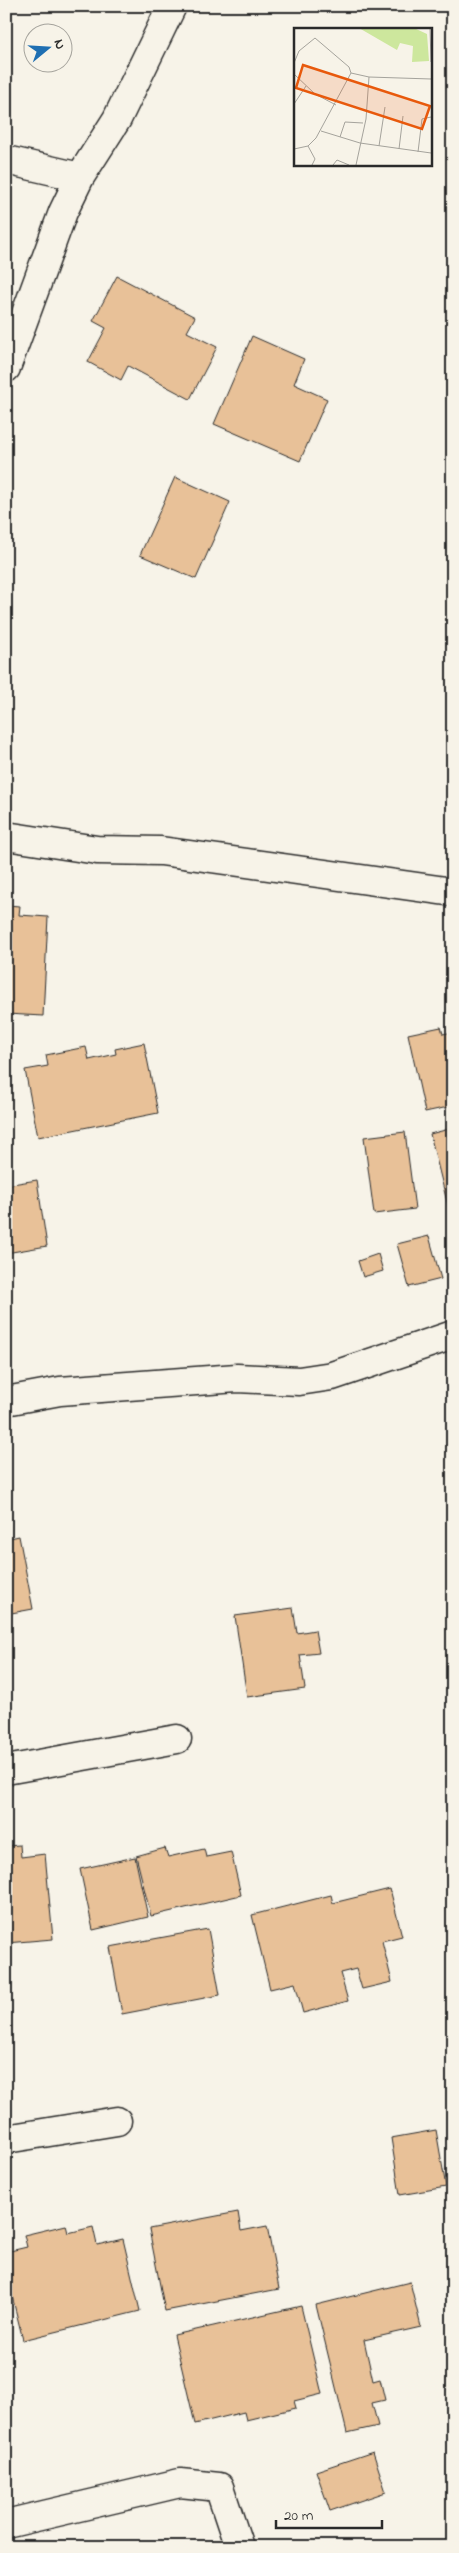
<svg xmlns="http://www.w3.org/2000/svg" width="459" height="2553" viewBox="0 0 459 2553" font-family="'Indie Flower',sans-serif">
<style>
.building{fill:#e8c198;stroke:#2b2b2b}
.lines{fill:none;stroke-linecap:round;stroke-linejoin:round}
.street-casing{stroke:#2b2b2b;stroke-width:31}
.street{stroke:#f7f3e8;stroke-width:28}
.inset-road{fill:none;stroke:#a5a39c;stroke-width:1}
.view{fill:#e8590c;fill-opacity:0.15;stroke:#e8590c;stroke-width:2.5}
.inset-edge{fill:none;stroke:#2b2b2b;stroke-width:2.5}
</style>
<rect width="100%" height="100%" fill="#f7f3e8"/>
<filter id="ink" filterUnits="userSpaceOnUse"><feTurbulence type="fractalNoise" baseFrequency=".02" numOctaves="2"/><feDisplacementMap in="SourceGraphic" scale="10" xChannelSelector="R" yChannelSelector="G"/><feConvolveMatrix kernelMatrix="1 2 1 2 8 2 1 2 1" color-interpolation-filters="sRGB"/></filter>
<g filter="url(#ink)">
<!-- building -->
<path class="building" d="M117 276 195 317 187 332 217 347 190 399 128 366 121 380 88 362 106 328 93 321Z
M252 336 304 359 294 384 327 399 300 461 214 424Z
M175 477 230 502 196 579 140 555Z
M6 905 20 906 19 915 48 917 43 1016 6 1014Z
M441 1027 443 1034 453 1032V1106L425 1112 408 1034Z
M144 1043 158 1113 38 1137 25 1070 48 1066 46 1055 86 1047 89 1060 116 1054 115 1049Z
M453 1128V1218H451L430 1134Z
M405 1132 415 1209 374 1214 364 1137Z
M37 1180 47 1246 6 1253V1185Z
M429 1236 441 1279 409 1287 397 1244Z
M378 1254 383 1271 363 1277 358 1261Z
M19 1536 33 1609 6 1614V1539Z
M293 1608 297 1633 315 1630 319 1653 300 1655 305 1689 247 1697 235 1616Z
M20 1845 21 1857 45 1854 53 1939 6 1943V1846Z
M165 1848 168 1857 204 1849 206 1857 231 1852 241 1895 151 1916 136 1856Z
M135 1857 148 1917 93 1930 80 1869Z
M390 1889 402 1936 382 1941 392 1982 362 1989 356 1969 340 1973 348 2001 303 2013 295 1983 270 1989 252 1915 331 1895 333 1903Z
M208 1929 220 1995 122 2014 110 1947Z
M436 2130 446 2187 400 2195 391 2138Z
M238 2212 241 2231 267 2226 279 2289 165 2311 149 2229Z
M66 2225 68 2233 93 2227 97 2245 123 2239 140 2311 23 2340 6 2272V2252L27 2247 24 2235Z
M410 2282 421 2327 364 2340 373 2381 380 2379 385 2400 372 2403 378 2426 347 2433 316 2305Z
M301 2306 322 2394 294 2401 296 2408 246 2420 244 2412 195 2424 174 2335Z
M373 2452 386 2492 330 2511 316 2471Z"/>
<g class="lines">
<!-- street casing -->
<g class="street-casing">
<path id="street" d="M6 160 80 177
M6 368 63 212 80 177 117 119 172 6
M6 836 97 850 161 851 453 892
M6 1401 60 1391 237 1378 299 1381 332 1376 453 1335
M6 1770 177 1739
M6 2139 117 2121
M6 2524 180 2483 219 2487 239 2547"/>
</g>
<!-- street -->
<use href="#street" class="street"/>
</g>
</g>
<!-- overview -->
<g transform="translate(294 28)">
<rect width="138" height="138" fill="#f7f3e8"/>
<path d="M65 0H120L133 6 135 33 118 34 119 18 106 15 103 22Z" fill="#cde79d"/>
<path class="inset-road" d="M136 0 137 34M0 35 5 23 21 10 55 39 57 45M0 46 21 66 42 77M0 76 12 58M27 103 66 115 137 125M46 109 51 94 69 95M14 118 21 131 18 137M85 118 91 79M0 121 14 118 22 110 57 45 75 49 137 51M105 121 109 88M124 124 128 91 137 89M39 137 43 132 55 137M62 137 72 91 75 49"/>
<path class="view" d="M9 37 136 78 128 101 2 60Z"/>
<rect width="138" height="138" class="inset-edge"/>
</g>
<!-- margin -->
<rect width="459" height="2553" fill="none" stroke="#f7f3e8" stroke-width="25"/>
<rect x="12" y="12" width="434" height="2528" fill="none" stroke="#2b2b2b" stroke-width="2" filter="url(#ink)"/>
<!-- north arrow -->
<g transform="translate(48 48) rotate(72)"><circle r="24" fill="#f7f3e8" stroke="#a5a39c"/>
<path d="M0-4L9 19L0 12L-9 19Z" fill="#1f6fb2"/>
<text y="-8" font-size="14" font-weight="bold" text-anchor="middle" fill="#2b2b2b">N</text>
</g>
<!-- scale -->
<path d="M276 2520v8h106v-8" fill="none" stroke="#2b2b2b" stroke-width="2.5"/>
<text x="284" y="2520" font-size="15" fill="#2b2b2b" stroke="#f7f3e8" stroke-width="4" paint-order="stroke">20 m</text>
</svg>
